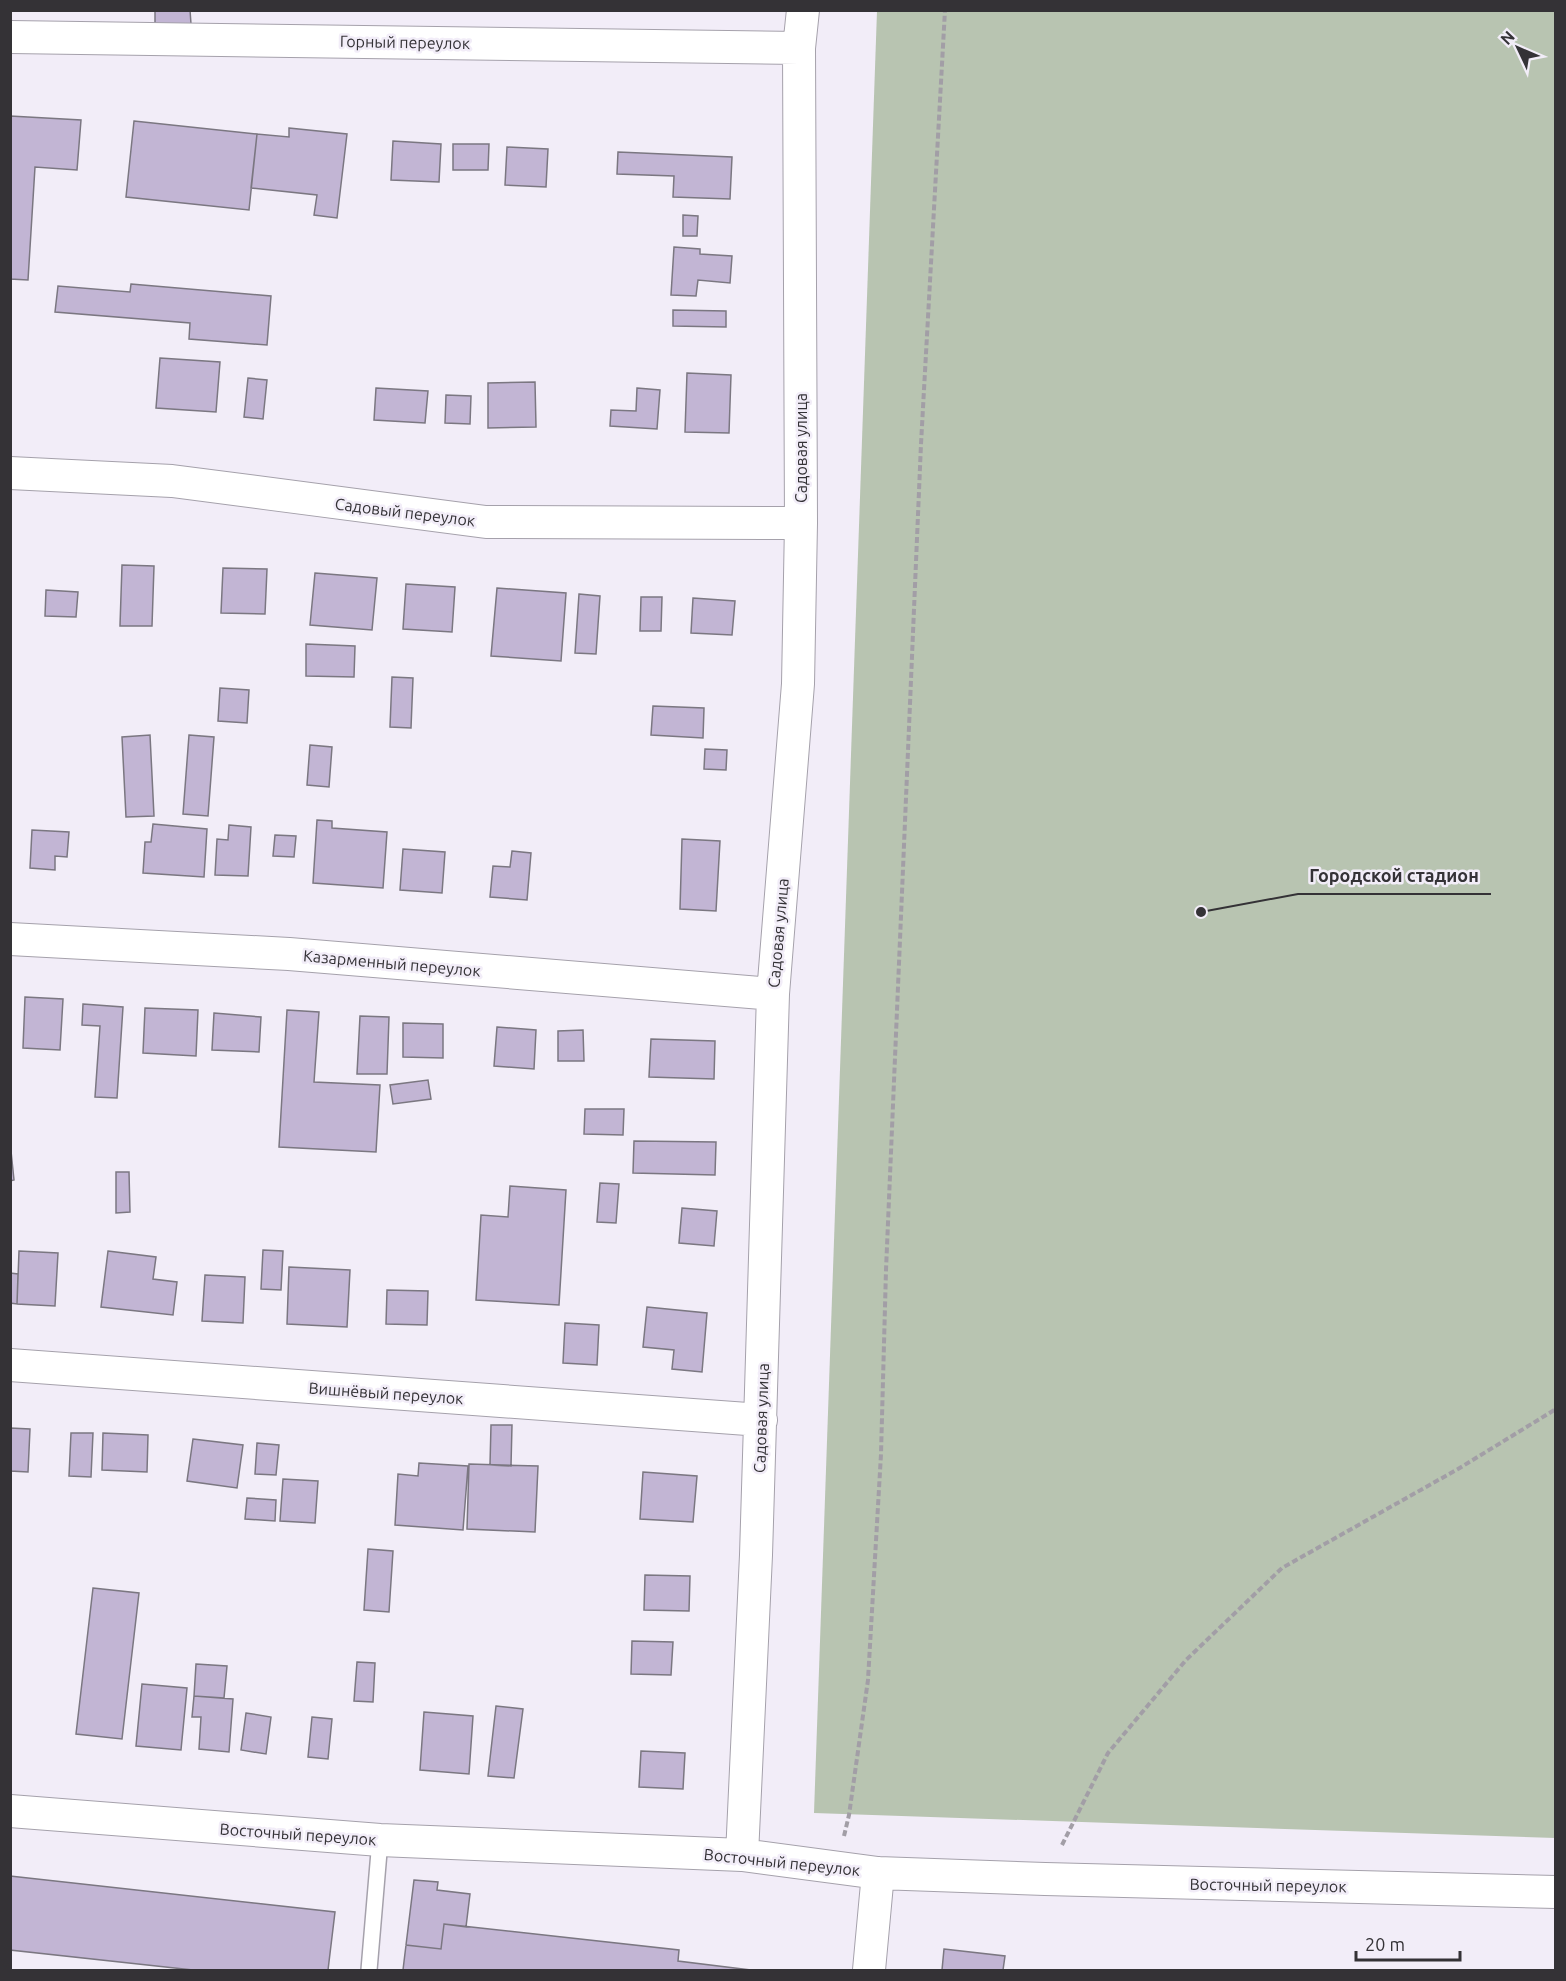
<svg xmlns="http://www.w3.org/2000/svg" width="1566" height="1981" viewBox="0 0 1566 1981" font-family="Ubuntu,sans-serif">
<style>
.green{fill:#b8c4b1}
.building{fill:#c2b5d4;stroke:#7b7781;stroke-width:1.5}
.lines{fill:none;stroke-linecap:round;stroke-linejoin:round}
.lane-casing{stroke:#a5a1ab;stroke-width:18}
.street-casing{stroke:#a5a1ab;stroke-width:34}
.path{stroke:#a29ea6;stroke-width:4;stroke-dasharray:6 3;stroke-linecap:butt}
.lane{stroke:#fff;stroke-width:15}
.street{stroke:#fff;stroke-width:32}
.labels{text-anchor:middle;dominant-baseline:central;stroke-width:5;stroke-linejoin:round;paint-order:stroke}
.street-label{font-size:16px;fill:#343236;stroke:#f2edf8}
.leader{fill:none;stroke:#343236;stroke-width:2}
.callout-dot{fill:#343236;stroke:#f2edf8;stroke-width:2}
.callout-label{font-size:18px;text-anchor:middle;font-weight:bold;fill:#343236;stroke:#f2edf8;stroke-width:5;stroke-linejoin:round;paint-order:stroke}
</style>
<rect width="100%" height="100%" fill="#f2edf8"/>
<!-- green -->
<path class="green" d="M877 11H1555V1838L814 1813Z"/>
<!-- building -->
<path class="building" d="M155 10H190L191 24 155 25Z
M10 116 81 120 77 170 35 167 28 280 10 279Z
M134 121 257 134 249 210 126 197Z
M289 128 347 134 337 218 314 215 317 195 251 188 257 134 289 137Z
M393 141 441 144 439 182 391 180Z
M453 144H489L488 170H453Z
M507 147 548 149 546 187 505 185Z
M618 152 732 157 730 199 673 197 674 176 617 174Z
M683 215 698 216 697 236H683Z
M674 247 700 249V254L732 256 730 283 698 280 696 296 671 295Z
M131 284 271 296 267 345 189 339 190 323 55 312 58 286 130 292Z
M673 310 726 311V327L673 326Z
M160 358 220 362 216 412 156 408Z
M687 373 731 375 729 433 685 432Z
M248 378 267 380 263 419 244 417Z
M535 382 536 427 488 428V383Z
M376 388 428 391 425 423 374 420Z
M637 388 660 390 657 429 610 426 611 410 636 411Z
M446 395 471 396 470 424 445 423Z
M122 565 154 566 152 626H120Z
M223 568 267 569 265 614 221 613Z
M315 573 377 578 372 630 310 625Z
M406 584 455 587 452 632 403 629Z
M497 588 566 593 561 661 491 656Z
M46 590 78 592 76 617 45 616Z
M579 594 600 596 596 654 575 653Z
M641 597H662L661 631H640Z
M693 598 735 601 732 635 691 633Z
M306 644 355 646 354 677 306 676Z
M392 677 413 678 411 728 390 727Z
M220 688 249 690 247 723 218 721Z
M653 706 704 708 703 738 651 735Z
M150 735 154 816 126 817 122 737Z
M189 735 214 737 208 816 183 814Z
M310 745 332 747 329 787 307 785Z
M705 749 727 750 726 770 704 769Z
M317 820 332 821V828L387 832 383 888 313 883Z
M153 824 207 829 204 877 143 873 145 842H151Z
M229 825 251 827 248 876 215 875 217 839 228 840Z
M32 830 69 832 67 857 55 856V870L30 868Z
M275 835 296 836 294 857 273 856Z
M682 839 720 841 716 911 680 909Z
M403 849 445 852 442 893 400 890Z
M512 851 531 853 527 900 490 897 493 866 510 867Z
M25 997 63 999 60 1050 23 1048Z
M83 1004 123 1007 117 1098 95 1097 100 1026 82 1025Z
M145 1008 198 1010 196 1056 143 1053Z
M287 1010 319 1012 314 1082 380 1085 376 1152 279 1147Z
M214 1013 261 1017 259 1052 212 1050Z
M360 1016 389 1017 387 1074H357Z
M403 1023 443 1024V1058L403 1057Z
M497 1027 536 1030 534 1069 494 1066Z
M583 1030 584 1061H558V1031Z
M651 1039 715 1041 714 1079 649 1077Z
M428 1080 431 1099 393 1104 390 1085Z
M585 1109H624L623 1135 584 1134Z
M634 1141 716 1142 715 1175 633 1173Z
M11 1151 14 1180 10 1181V1151Z
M116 1172H129L130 1212 116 1213Z
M600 1183 619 1184 616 1223 597 1222Z
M510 1186 566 1190 559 1305 476 1300 481 1215 508 1217Z
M682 1208 717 1211 714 1246 679 1243Z
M263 1250 283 1251 281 1290 261 1289Z
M19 1251 58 1253 55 1306 17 1304Z
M108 1251 156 1257 153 1279 177 1282 173 1315 101 1307Z
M289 1267 350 1270 347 1327 287 1324Z
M10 1273 18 1274 17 1304 10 1303Z
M205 1275 245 1277 243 1323 202 1321Z
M387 1290 428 1291 427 1325 386 1324Z
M647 1307 707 1313 702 1372 672 1369 674 1350 643 1347Z
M565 1323 599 1325 597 1365 563 1363Z
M491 1425H512L511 1466 490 1465Z
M10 1428 30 1429 28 1472 10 1471Z
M71 1433H93L91 1477 69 1476Z
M103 1433 148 1435 147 1472 102 1470Z
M193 1439 243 1445 237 1488 187 1481Z
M257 1443 279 1445 276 1475 255 1474Z
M419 1463 468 1466 463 1530 395 1525 398 1474 418 1476Z
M469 1464 538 1466 535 1532 467 1529Z
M643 1472 697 1476 693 1522 640 1519Z
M283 1479 318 1481 315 1523 280 1521Z
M247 1498 276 1500 275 1521 245 1519Z
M368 1549 393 1551 389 1612 364 1610Z
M645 1575 690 1576 689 1611 644 1610Z
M93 1588 139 1593 122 1739 76 1734Z
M632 1641 673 1642 671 1675 631 1674Z
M357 1662 375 1663 373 1702 354 1701Z
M196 1664 227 1666 224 1698 194 1696Z
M142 1684 187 1688 181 1750 136 1746Z
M194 1696 233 1699 229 1752 199 1749 201 1717H192Z
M496 1706 523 1709 514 1778 488 1776Z
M424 1712 473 1716 469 1774 420 1770Z
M246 1713 271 1717 266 1754 241 1750Z
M312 1717 332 1719 328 1759 308 1757Z
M641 1751 685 1753 683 1789 639 1787Z
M10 1876 335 1912 328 1970H193L10 1950Z
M414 1880 438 1882 437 1890 470 1894 466 1927 444 1924 441 1949 406 1945Z
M444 1924 679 1950 678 1961 751 1970H403L406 1945 441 1949Z
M944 1949 1005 1956 1003 1970H942Z"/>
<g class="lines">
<!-- lane casing -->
<g class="lane-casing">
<path id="lane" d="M369 1970 380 1840"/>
</g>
<!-- street casing -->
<g class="street-casing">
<path id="street" d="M10 37 799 48
M10 473 172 481 486 522 801 523
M10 939 289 954 773 994
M10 1365 761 1420
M10 1811 380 1840 742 1855 878 1873 1045 1879 1556 1892
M742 1855 756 1555 773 994 798 684 801 523 799 48 803 10
M869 1970 878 1873"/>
</g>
<!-- path -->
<path class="path" d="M844 1836 849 1815 868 1680 881 1454 886 1270 921 444 945 10
M1062 1845 1108 1753 1186 1660 1282 1568 1458 1469 1556 1409"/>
<!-- lane -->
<use href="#lane" class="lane"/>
<!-- street -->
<use href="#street" class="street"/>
</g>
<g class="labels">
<!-- street labels -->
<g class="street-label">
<text transform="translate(405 42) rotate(1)">Горный переулок</text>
<text transform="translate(801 448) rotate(-90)">Садовая улица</text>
<text transform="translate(405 512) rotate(7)">Садовый переулок</text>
<text transform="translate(778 933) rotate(-85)">Садовая улица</text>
<text transform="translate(392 963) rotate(5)">Казарменный переулок</text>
<text transform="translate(386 1393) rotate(4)">Вишнёвый переулок</text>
<text transform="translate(761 1418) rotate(-88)">Садовая улица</text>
<text transform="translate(298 1834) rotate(4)">Восточный переулок</text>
<text transform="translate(782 1862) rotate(6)">Восточный переулок</text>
<text transform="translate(1268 1885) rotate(1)">Восточный переулок</text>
</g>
</g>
<!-- callouts -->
<path class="leader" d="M1201 912L1298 894H1491"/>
<circle class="callout-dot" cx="1201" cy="912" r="6"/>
<g class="callout-label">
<text x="1394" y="882">Городской стадион</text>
</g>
<!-- border -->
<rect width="1566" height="1981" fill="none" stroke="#343236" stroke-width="24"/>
<!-- north arrow -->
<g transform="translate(1518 48) rotate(314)" stroke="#f2edf8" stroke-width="4.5" paint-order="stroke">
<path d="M0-4.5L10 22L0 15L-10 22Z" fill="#343236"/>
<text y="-9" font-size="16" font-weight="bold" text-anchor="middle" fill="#343236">N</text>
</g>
<!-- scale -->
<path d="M1356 1951v9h104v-9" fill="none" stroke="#343236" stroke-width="3"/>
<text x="1365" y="1951" font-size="18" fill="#343236" stroke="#f2edf8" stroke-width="4.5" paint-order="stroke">20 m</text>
</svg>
